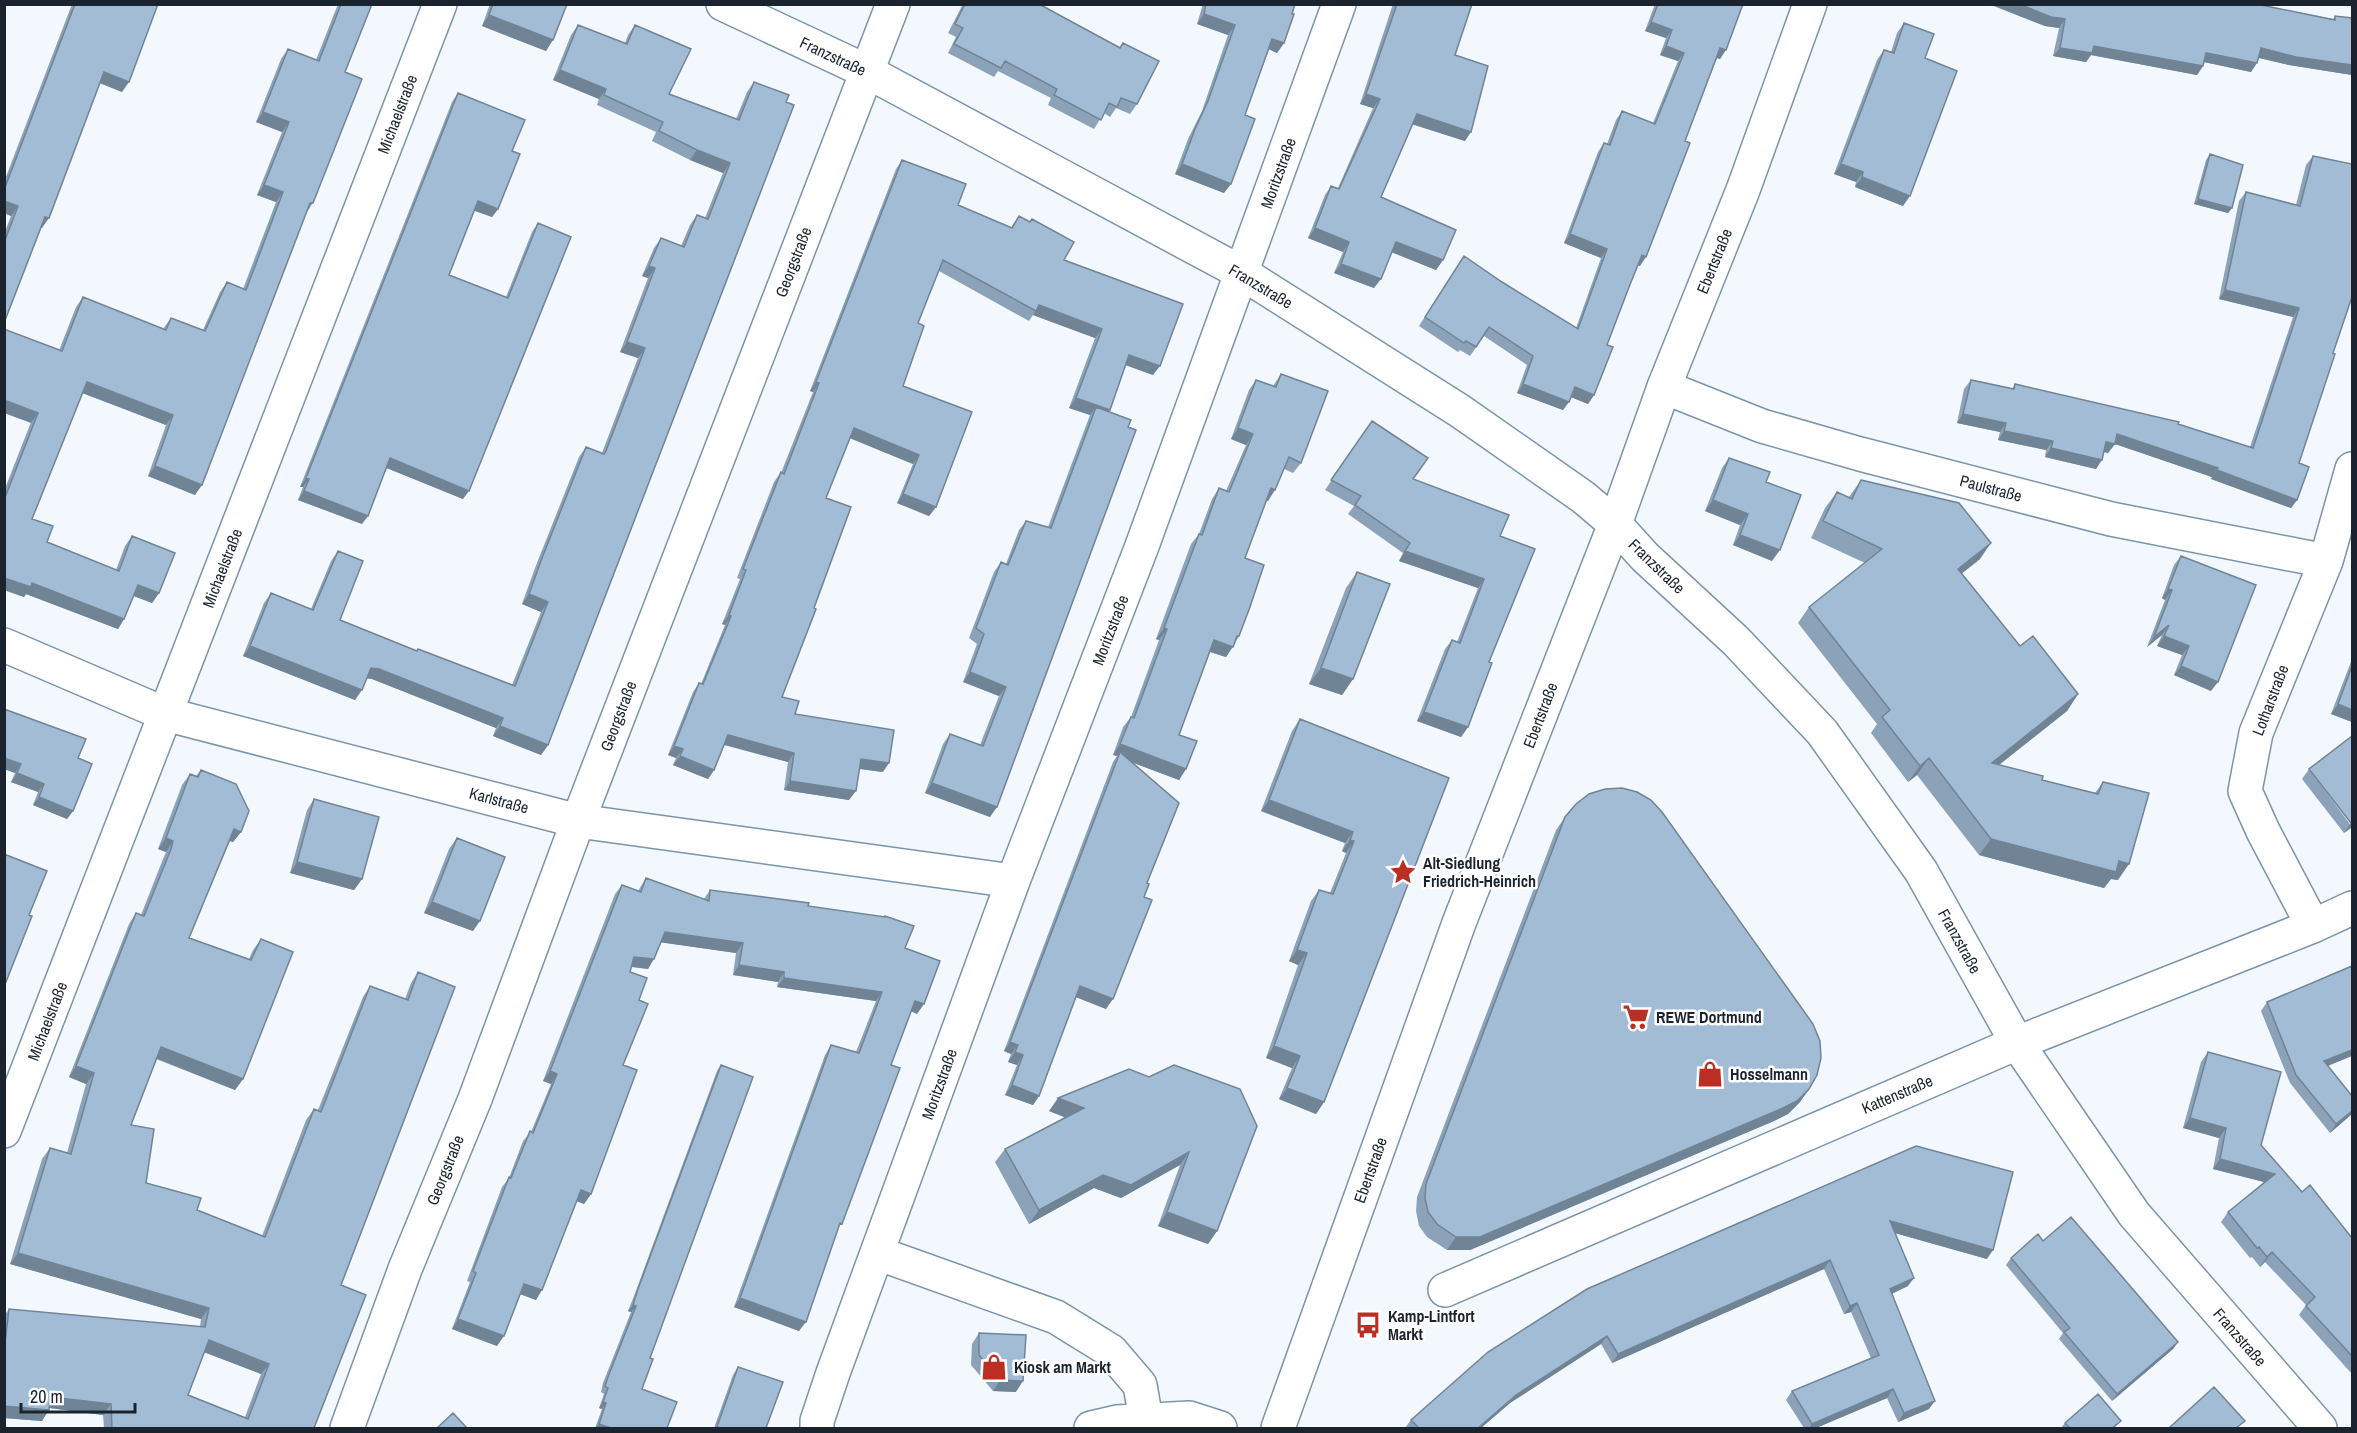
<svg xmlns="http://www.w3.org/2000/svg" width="2357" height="1433" viewBox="0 0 2357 1433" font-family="'Archivo Narrow',sans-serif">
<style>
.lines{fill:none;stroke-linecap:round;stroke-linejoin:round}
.street-casing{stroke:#7b94ad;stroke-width:36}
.secondary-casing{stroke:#7b94ad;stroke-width:36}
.street{stroke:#fff;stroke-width:33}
.secondary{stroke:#fff;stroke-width:33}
.wall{fill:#8ba2b8;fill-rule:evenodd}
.shaded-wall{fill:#718496}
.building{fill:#a2bcd6;stroke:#718496;stroke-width:1.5;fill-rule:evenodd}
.labels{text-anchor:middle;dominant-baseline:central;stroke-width:5;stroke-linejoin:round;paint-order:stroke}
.street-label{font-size:16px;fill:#1b242e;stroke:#fff}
.poi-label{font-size:16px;font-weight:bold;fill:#1b242e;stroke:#fff;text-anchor:start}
</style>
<rect width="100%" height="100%" fill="#f2f8fd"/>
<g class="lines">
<!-- street casing -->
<g class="street-casing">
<path id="street" d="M723 4 866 71 1242 273 1460 411 1583 497 1615 524 1645 557 1736 641 1822 732 1921 871 2017 1043 2134 1214 2320 1428
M1664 387 1762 426 1860 454 2111 519 2326 561
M4 645 165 714 578 821 1013 881
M2313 926 2263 831 2245 791 2256 733 2326 561 2352 469
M4 1131 440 4
M877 1253 1056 1317 1111 1351 1140 1385 1146 1420
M1445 1290 2017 1043 2313 926 2352 908
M347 1428 405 1269 475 1099 578 821 893 4
M817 1428V1421L833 1373 1013 881 1142 546 1339 4
M1091 1428 1117 1422 1189 1418 1220 1428"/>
</g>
<!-- secondary casing -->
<g class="secondary-casing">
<path id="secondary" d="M1278 1428 1459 923 1615 524 1664 387 1743 190 1810 4"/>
</g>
<!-- street -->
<use href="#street" class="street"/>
<!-- secondary -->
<use href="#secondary" class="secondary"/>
</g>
<!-- wall -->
<path class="wall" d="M72 4H158L122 92 100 83 42 228H41L4 323V234L11 216 4 213V182Z
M338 4H372L345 72 313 203 307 212 195 495 148 476 166 425 82 393 32 519 47 542 116 570 125 546 132 536 159 593 152 603 134 596 124 619 118 629 26 594 24 597 4 590V491L76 307 83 297 163 329 171 318 203 330 220 292 227 282 243 289 276 202 257 195 282 132 256 122 281 59 288 49 316 60Z
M490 4H567L546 51 482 26Z
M963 4H1039L1120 47 1123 43 1137 104 1130 114 1116 108 1110 117 1104 113 1094 129 1048 105 1051 98 998 71 994 77 948 53 956 37 948 33Z
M1203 4H1295L1284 43 1277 53 1269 49 1245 115 1224 193 1175 174 1188 139 1202 111 1228 35 1197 24Z
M1393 4H1472L1455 55 1465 141 1413 124 1381 197 1443 260 1436 270 1391 252 1374 288 1334 273 1343 252 1308 238 1325 195 1331 186 1338 188 1373 108 1360 104Z
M1655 4H1743L1720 59 1717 58 1685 141 1640 266 1638 265 1607 345 1594 395 1588 404 1571 397 1563 410 1517 393 1527 365 1484 336 1470 356 1460 350 1458 352 1419 326 1458 265 1502 282 1576 328 1601 258 1564 243 1598 152 1604 143 1607 144 1616 120 1622 111 1653 123 1678 61 1660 55 1666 38 1645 31Z
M1989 4H2256L2333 19 2335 16 2352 18V75L2289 65 2259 58 2251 72 2204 62 2203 66 2197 75 2091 55 2086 62 2053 56 2059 28 2045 26Z
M1904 23 1925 58 1903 206 1855 187 1856 182 1834 174 1877 60 1884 50 1891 52 1897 33Z
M578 25 625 43 628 35 635 25 669 94 736 119 747 92 754 82 789 95 548 745 541 755 493 736 496 728 372 679 367 678 355 700 243 656 264 603 271 593 311 609 331 561 338 551 340 620 417 651 418 649 512 685 541 612 522 604 535 568 579 457 586 447 602 453 638 358 620 352 648 278 642 276 654 248 661 238 681 246 690 225 697 215 705 218 723 173 690 160 652 141 656 132 597 105 599 99 553 80 571 35Z
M458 93 512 151 498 209 492 217 474 210 449 275 506 297 532 232 538 223 463 499 387 468 362 524 298 500 303 487H300L452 102Z
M2210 154 2232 208 2228 213 2194 204 2206 160Z
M2313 156 2333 353 2299 463 2297 500 2291 508 2211 479 2212 477 2115 444 2108 453 2104 452 2096 469 2045 457 2046 450 1998 440 2000 432 1957 423 1964 389 1971 380 2012 389 2015 384 2178 424 2250 447 2293 317 2219 299 2239 201 2246 192 2296 205 2306 165Z
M902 160 958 205 1011 228 1019 216 1064 260 1153 375 1125 365 1109 412 990 817 925 793 943 744 950 734 980 745 999 696 963 682 977 644 969 638 994 572 1001 562 1006 564 1019 530 1026 521 1048 527 1090 415 1069 408 1095 338 1033 315 1029 321 939 271 918 323 903 386 936 507 929 516 897 503 913 464 850 438 826 498 814 608 782 697 795 714 883 772 859 769 849 800 784 790 788 762 724 745 714 770 708 779 673 765 676 758 668 755 693 692 699 683 701 684 725 625 722 624 740 579 737 578 774 482 781 472V473L813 392 810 391 896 169Z
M1281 374 1301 463 1293 473 1284 469 1268 501 1266 500 1245 558 1235 642 1233 647 1226 657 1210 652 1179 735 1186 769 1179 780 1131 762 1147 883 1106 1009 1076 997 1039 1096 1033 1105 1005 1095 1017 1065 1008 1062 1011 1054 1004 1051 1113 762 1117 756 1113 755 1123 727 1131 717 1159 640 1156 639 1191 544 1199 534 1212 499 1219 488 1226 491 1246 445 1231 439 1249 390 1256 380 1273 386Z
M1372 421 1413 479 1500 536 1489 662 1468 727 1461 737 1417 721 1445 649 1452 640 1457 642 1478 588 1399 561 1403 553 1348 514 1354 506 1325 490Z
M1729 458 1766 482 1772 561 1733 545 1740 525 1705 511 1722 468Z
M1861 480 1980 559 1961 574 2020 646 2078 694 2067 711 1999 765 2042 780 2095 793 2103 782 2118 880 2111 879 2104 888 1979 855 1917 775 1908 782 1871 733 1877 724 1798 623 1809 607 1865 563 1811 538 1825 508 1837 492 1849 497Z
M2181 556 2211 691 2174 675 2182 655 2157 646 2162 635 2147 647 2165 600 2162 598 2174 565Z
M1357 572 1353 679 1342 695 1309 684 1346 588Z
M2352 659V722L2331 714Z
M4 709 78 758 73 811 67 819 33 805 38 792 11 782 15 773 4 769Z
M1300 719 1449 778 1324 1102 1316 1114 1279 1099 1292 1068 1266 1058 1298 965 1289 961 1311 901 1319 890 1330 893 1346 853 1342 851 1345 843 1261 811 1292 731Z
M2309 769 2352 827 2344 833 2302 779Z
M201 770 241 832 233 842 230 841 189 938 249 959 253 950 261 939 243 1079 235 1090 156 1059 131 1125 146 1183 197 1210 262 1236 306 1120 314 1109 318 1110 363 997 370 986 405 999 411 983 418 972 341 1285 314 1428H104L103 1415 49 1408 42 1421 4 1418V1316L9 1309 200 1327 201 1319 10 1264 42 1159 50 1148 67 1153 86 1084 69 1077 129 924 136 913 141 915 163 859 166 852 158 849 182 785 190 774 196 776ZM204 1352 261 1374 245 1417 188 1395Z
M314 799 362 879 354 890 290 873 307 810Z
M1565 817 1809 1089 1800 1102 1788 1114 1774 1121 1470 1250H1447L1427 1237 1419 1226 1416 1211 1417 1197 1556 830Z
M457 838 473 931 424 913 449 849Z
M646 878 704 899 710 890 808 906 905 948 917 1014 911 1011 891 1065 838 1230 799 1331 734 1307 825 1055 831 1045 856 1052 876 1001 777 987 778 982 733 975 736 953 661 942 648 969 631 967 630 972 639 1000 591 1194 584 1204 577 1201 536 1300 520 1294 497 1346 452 1329 470 1282 467 1281 502 1187 509 1178 523 1141 531 1132 551 1084 543 1081 615 894 622 885 638 891Z
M2267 1002 2328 1066 2352 1114 2330 1133 2290 1083 2261 1011Z
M2208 1052 2261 1145 2302 1192 2346 1231 2352 1238V1374L2299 1315 2306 1305 2265 1262 2260 1267 2252 1257 2250 1258 2221 1222 2228 1212 2264 1182 2213 1169 2219 1138 2183 1128 2201 1062Z
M721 1065 642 1389 667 1428H595L602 1409 599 1408 604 1394 601 1392 603 1383 631 1312 628 1311 634 1296 717 1071Z
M1174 1065 1217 1231 1208 1244 1158 1226 1180 1165 1121 1198 1094 1188 1029 1224 995 1162 1005 1149 1065 1117 1049 1111 1149 1077Z
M1916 1146 1987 1259 1895 1233 1908 1286 1892 1294 1929 1409 1898 1422 1887 1398 1816 1428H1804L1786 1400 1792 1391 1871 1358 1851 1312 1844 1314 1824 1269 1612 1363 1601 1344 1510 1403 1481 1428H1405L1411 1420Z
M2043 1241 2178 1342 2173 1349 2112 1401 2059 1339 2063 1333 2006 1265 2011 1258Z
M979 1333 1016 1392 993 1391 971 1365 972 1344Z
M738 1367 766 1428H714L733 1375Z
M2121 1421 2114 1428H2061L2065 1423Z"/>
<!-- shaded-wall -->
<path class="shaded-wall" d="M1989 4H2019L2065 19 2059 28 2045 26Z
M1204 14 1235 25 1228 35 1197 24Z
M489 15 553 40 546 51 482 26Z
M1651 22 1672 30 1666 38 1645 31Z
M1272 39 1284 43 1277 53 1266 48Z
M1666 46 1684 53 1678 61 1660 55Z
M2094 46 2203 66 2197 75 2091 55 2086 62 2053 56 2060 48Z
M1720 48 1726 50 1720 59 1714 57Z
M2261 48 2352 65V75L2289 65 2255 57Z
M2206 53 2257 63 2251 72 2199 61Z
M560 70 606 89 599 99 553 80Z
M104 72 129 82 122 92 97 82Z
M1366 94 1380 99 1373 108 1360 104Z
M263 112 289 122 282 132 256 122Z
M1417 114 1471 132 1465 141 1411 124Z
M697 150 730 163 723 173 690 160Z
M1182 164 1231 184 1224 193 1175 174Z
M1841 164 1863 172 1856 182 1834 174Z
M1862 177 1910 196 1903 206 1855 187Z
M264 185 283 192 276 202 257 195Z
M2198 199 2232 208 2228 213 2194 204Z
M4 201 18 206 11 216 4 213Z
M478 201 498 209 492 217 472 210Z
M45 217 49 218 42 228 38 227Z
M1315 228 1349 242 1343 252 1308 238Z
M1570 234 1607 249 1601 258 1564 243Z
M1396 242 1443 260 1436 270 1389 251Z
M1642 255 1646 257 1640 266 1636 264Z
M1341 264 1381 279 1374 288 1334 273Z
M649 266 655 268 648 278 642 276Z
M2225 290 2299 308 2293 317 2219 299Z
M1039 305 1102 329 1095 338 1033 315Z
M627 342 645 348 638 358 620 352Z
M1129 355 1160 366 1153 375 1123 364Z
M87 382 173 415 166 425 80 392Z
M816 382 819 383 813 392 810 391Z
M1523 384 1569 402 1563 410 1517 393Z
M1575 387 1594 395 1588 404 1568 396Z
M1076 398 1110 410 1103 419 1096 407 1090 415 1069 408Z
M4 400 38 413 31 423 4 413Z
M1963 414 2006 423 2000 432 1957 423Z
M854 428 919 455 913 464 847 437Z
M1238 428 1253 434 1246 445 1231 439Z
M2004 431 2053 441 2046 450 1998 440Z
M2117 434 2218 468 2212 477 2115 444 2108 453 2100 451 2106 442Z
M2051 448 2102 460 2096 469 2045 457Z
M390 458 469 491 463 499 384 467Z
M155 466 202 485 195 495 148 476Z
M2217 470 2297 500 2291 508 2211 479Z
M306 478 309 479 303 487H300Z
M1271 488 1275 490 1268 501 1264 499Z
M304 491 368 516 362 524 298 500Z
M903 494 936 507 929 516 897 503Z
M1713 500 1748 514 1740 525 1705 511Z
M1740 535 1780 550 1772 561 1733 545Z
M1991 543 1980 559 1946 586 1958 569Z
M1405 551 1484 579 1478 588 1399 561Z
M4 578 32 583 124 619 118 629 26 594 24 597 4 590Z
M138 585 159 593 152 603 131 595Z
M2168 589 2172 590 2165 600 2162 598Z
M529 594 548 602 541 612 522 604Z
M729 615 731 616 725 625 722 624Z
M2169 625 2162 635 2147 647 2154 637Z
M1164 628 1167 629 1159 640 1156 639Z
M1237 636H1239L1226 657 1207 651 1214 640Z
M2164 636 2189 646 2182 655 2157 646Z
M250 646 362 690 355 700 243 656Z
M2181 666 2218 682 2211 691 2174 675Z
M371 668 379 669 503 718 496 728 372 679 364 678Z
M1321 668 1353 679 1342 695 1309 684Z
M970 672 1006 687 999 696 963 682Z
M2078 694 2067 711 1981 779 1992 763Z
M2338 704 2352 710V722L2331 714Z
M1424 712 1468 727 1461 737 1417 721Z
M500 726 548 745 541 755 493 736Z
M728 735 794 753 788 762 722 744Z
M1120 744 1186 769 1179 780 1118 757 1120 752 1117 756 1113 755Z
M674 746 683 749 676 758 668 755Z
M680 756 714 770 708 779 673 765Z
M4 758 21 764 15 773 4 769Z
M1929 758 1917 775 1908 782 1920 766Z
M861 759 889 763 883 772 854 768Z
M17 773 44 784 38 792 11 782Z
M790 781 856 791 849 800 784 790Z
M932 783 997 807 990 817 925 793Z
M39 797 73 811 67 819 33 805Z
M1269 800 1353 832 1345 843 1261 811Z
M2352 822V827L2344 833 2351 823Z
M234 829 241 832 233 842 227 840Z
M166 838 173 841 166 852 158 849Z
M1991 839 2119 861 2129 864 2118 880 2111 879 2104 888 1979 855Z
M1350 840 1354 841 1346 853 1342 851Z
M297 862 362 879 354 890 290 873Z
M432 902 480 921 473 931 424 913Z
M665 932 743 943 736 953 658 942Z
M1297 950 1307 953 1298 965 1289 961Z
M634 957 654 959 648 969 627 966Z
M739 965 784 972 778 982 733 975Z
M784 978 882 992 876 1001 777 987Z
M1080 986 1113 999 1106 1009 1073 996Z
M915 1001 924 1004 917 1014 909 1010Z
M1010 1042 1018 1045 1011 1054 1004 1051Z
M1274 1046 1300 1056 1292 1068 1266 1058Z
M161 1047 243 1079 235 1090 153 1057Z
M2352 1050V1056L2318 1070 2324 1061Z
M1015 1052 1023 1055 1017 1065 1008 1062Z
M76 1066 94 1073 86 1084 69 1077Z
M550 1071 557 1074 551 1084 543 1081Z
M1012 1085 1039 1096 1033 1105 1005 1095Z
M1287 1088 1324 1102 1316 1114 1279 1099Z
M1809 1089 1800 1102 1788 1114 1774 1121 1470 1250H1447L1456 1237Z
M1058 1098 1084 1108 1074 1121 1049 1111Z
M2352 1111V1114L2330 1133 2336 1124Z
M2190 1118 2226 1128 2219 1138 2183 1128Z
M1189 1152 1180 1165 1121 1198 1094 1188 1029 1224 1039 1210 1103 1175Z
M2220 1159 2275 1174 2268 1183 2213 1169Z
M581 1190 591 1194 584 1204 574 1200Z
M1167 1212 1217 1231 1208 1244 1158 1226Z
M1890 1221 1993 1250 1987 1259 1884 1230Z
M2272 1252 2265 1262 2260 1267 2267 1257Z
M18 1253 209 1308 201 1319 10 1264Z
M1830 1260 1824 1269 1612 1363 1618 1354Z
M1914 1278 1908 1286 1884 1297 1890 1289Z
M524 1284 542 1290 536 1300 517 1293Z
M740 1298 806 1322 799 1331 734 1307Z
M1857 1303 1851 1312 1844 1314 1850 1306Z
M633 1305 636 1306 631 1312 628 1311Z
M458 1319 504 1336 497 1346 452 1329Z
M1607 1336 1601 1344 1510 1403 1481 1428H1478L1516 1395Z
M209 1340 269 1364 261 1374 201 1351Z
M2178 1342 2173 1349 2112 1401 2117 1394Z
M1000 1380 1023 1381 1016 1392 993 1391Z
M1893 1389 1887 1398 1816 1428H1809L1812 1424Z
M50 1397 111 1404 103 1415 42 1407Z
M1935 1401 1929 1409 1898 1422 1904 1413Z
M603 1402 606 1403 602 1409 599 1408Z
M4 1406 49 1410 42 1421 4 1418Z
M599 1424 611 1428H596Z"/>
<!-- building -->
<path class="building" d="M75 4H158L129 82 104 72 49 218 45 217 4 323V243L18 206 4 201V190Z
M341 4H372L345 72 362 79 313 203H310L202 485 155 466 173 415 87 382 32 519 53 526 47 542 119 571 132 536 175 553 159 593 138 585 124 619 32 583 31 587 4 578V500L38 413 4 400V329L62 351 83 297 166 330 171 318 205 331 227 282 246 290 283 192 264 185 289 122 263 112 288 49 319 61Z
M493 4H567L553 40 489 15Z
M965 4H1039L1120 48 1123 43 1159 61 1137 104 1121 98 1117 107 1109 103 1101 120 1054 95 1057 89 1005 61 1001 68 954 44 963 28 955 24Z
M1206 4H1295L1292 14H1294L1284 43 1272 39 1245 115 1255 119 1231 184 1182 164 1195 129 1208 101 1235 25 1204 14Z
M1397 4H1472L1455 55 1488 66 1471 132 1417 114 1381 197 1456 230 1443 260 1396 242 1381 279 1341 264 1349 242 1315 228 1331 186 1339 189 1380 99 1366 94Z
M1658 4H1743L1726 50 1720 48 1685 141 1690 143 1646 257 1642 255 1629 287 1607 345 1613 347 1594 395 1575 387 1569 402 1523 384 1533 356 1489 327 1476 347 1466 341 1464 343 1425 317 1464 256 1502 282 1578 329 1607 249 1570 234 1604 143 1610 145 1622 111 1655 124 1684 53 1666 46 1672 30 1651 22Z
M2019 4H2256L2335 20V16L2352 18V65L2296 57 2261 48 2257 63 2206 53 2203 66 2094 46 2092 53 2060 48 2065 19 2051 17Z
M1904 23 1934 34 1925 58 1957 71 1910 196 1862 177 1863 172 1841 164 1884 50 1894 53Z
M578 25 627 44 635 25 691 49 669 94 739 120 754 82 789 95 786 102 794 105 548 745 500 726 503 718 379 669 371 668 362 690 250 646 271 593 313 610 338 551 363 561 340 620 417 651 418 649 515 686 548 602 529 594 542 558 586 447 604 454 606 451 645 348 627 342 655 268 649 266 661 238 684 247 697 215 708 219 730 163 697 150 659 131 663 122 604 95 606 89 560 70Z
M458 93 525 120 512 151 520 154 498 209 478 201 449 275 508 298 538 223 571 237 469 491 390 458 368 516 304 491 309 479 306 478Z
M2210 154 2243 165 2232 208 2198 199Z
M2313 156 2352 164V297L2333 353 2335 354 2299 463 2309 467 2297 500 2217 470 2218 468 2117 434 2115 444 2106 442 2102 460 2051 448 2053 441 2004 431 2006 423 1963 414 1971 380 2014 389 2015 384 2179 422 2178 424 2253 448 2299 308 2225 290 2246 192 2300 206Z
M902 160 966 184 958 205 1012 228 1019 216 1030 222 1032 219 1074 242 1064 260 1183 304 1160 366 1129 355 1110 410 1076 398 1102 329 1039 305 1036 311 943 260 918 323 924 326 903 386 972 412 936 507 903 494 919 455 854 428 826 498 851 507 814 608 816 609 782 697 799 701 795 714 894 730 889 763 861 759 856 791 790 781 794 753 728 735 714 770 680 756 683 749 674 746 699 683 703 684 731 616 729 615 746 570 743 569 781 472 784 474 819 383 816 382Z
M1281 374 1328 391 1301 463 1289 457 1275 490 1271 488 1245 558 1264 565 1250 607 1239 636H1237L1233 647 1214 640 1179 735 1197 741 1186 769 1120 744 1131 717 1134 718 1167 629 1164 628 1199 534 1202 535 1219 488 1229 492 1253 434 1238 428 1256 380 1276 387Z
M1096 407 1131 420 1128 427 1136 430 997 807 932 783 950 734 983 746 1006 687 970 672 984 634 976 628 1001 562 1008 565 1026 521 1051 528Z
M1372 421 1428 458 1413 479 1509 515 1500 536 1535 549 1489 662 1492 663 1468 727 1424 712 1452 640 1460 643 1484 579 1405 551 1410 543 1355 505 1361 496 1331 480Z
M1729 458 1770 472 1766 482 1801 495 1780 550 1740 535 1748 514 1713 500Z
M1861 480 1959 503 1991 543 1958 569 2020 646 2033 636 2078 694 1992 763 2043 776 2042 780 2098 794 2103 782 2149 793 2129 864 2119 861 2116 872 1991 839 1929 758 1920 766 1882 717 1890 710 1809 607 1882 549 1823 521 1837 492 1852 499Z
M2181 556 2256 585 2218 682 2181 666 2189 646 2164 636 2169 625 2154 637 2172 590 2168 589Z
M1357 572 1390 584 1353 679 1321 668Z
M2352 666V710L2338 704Z
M4 709 86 739 78 758 92 764 73 811 39 797 44 784 17 773 21 764 4 758Z
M1300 719 1449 778 1324 1102 1287 1088 1300 1056 1274 1046 1307 953 1297 950 1319 890 1333 894 1354 841 1350 840 1353 832 1269 800Z
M2352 736V822L2351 823 2309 769Z
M1120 752 1179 803 1147 883 1149 884 1144 897 1152 900 1113 999 1080 986 1039 1096 1012 1085 1023 1055 1015 1052 1018 1045 1010 1042Z
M201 770 236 784 249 811 241 832 234 829 189 938 251 960 261 939 293 952 243 1079 161 1047 131 1125 154 1129 146 1183 201 1198 197 1210 265 1237 314 1109 321 1112 370 986 408 1000 418 972 455 987 341 1285 366 1295 314 1428H112L111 1404 50 1397 49 1410 4 1406V1351L9 1309 205 1327 209 1308 18 1253 50 1148 71 1154 94 1073 76 1066 136 913 144 916 171 849 173 841 166 838 190 774 198 777ZM209 1340 269 1364 248 1419 188 1395Z
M1622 788 1637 792 1651 800 1662 812 1813 1024 1820 1041 1821 1058 1817 1075 1809 1089 1797 1101 1783 1108 1480 1237H1456L1437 1224 1428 1212 1425 1198 1426 1184 1565 817 1576 804 1589 794 1605 789Z
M314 799 379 817 362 879 297 862Z
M457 838 505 857 480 921 432 902Z
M4 854 47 871 29 915 32 916 4 987Z
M646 878 709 901 710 890 809 903 808 906 885 917V916L914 926 905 948 940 961 924 1004 915 1001 891 1065 900 1068 842 1224 840 1223 806 1322 740 1298 831 1045 859 1053 882 992 784 978V972L739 965 743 943 665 932 654 959 634 957 630 972 647 978 639 1000 648 1004 623 1065 637 1070 591 1194 581 1190 542 1290 524 1284 504 1336 458 1319 476 1273 473 1271 509 1177 511 1178 530 1131 533 1133 557 1074 550 1071 622 885 641 892Z
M2352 966V1050L2324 1061 2352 1096V1111L2336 1124 2296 1075 2267 1002Z
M2208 1052 2281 1072 2261 1145 2302 1192 2310 1185 2352 1238V1356L2306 1306 2315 1297 2272 1252 2267 1257 2259 1247 2257 1248 2228 1212 2275 1174 2220 1159 2226 1128 2190 1118Z
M721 1065 753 1077 650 1358 653 1359 642 1389 677 1402 667 1428H611L599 1424 606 1403 603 1402 608 1388 605 1386 608 1377 636 1306 633 1305 638 1289Z
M1174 1065 1240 1089 1257 1126 1217 1231 1167 1212 1189 1152 1131 1185 1103 1175 1039 1210 1005 1149 1084 1108 1058 1098 1129 1069 1149 1077Z
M1916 1146 2013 1172 1993 1250 1890 1221 1914 1278 1890 1289 1935 1401 1904 1413 1893 1389 1812 1424 1792 1391 1879 1355 1857 1303 1850 1306 1830 1260 1618 1354 1607 1336 1516 1395 1478 1428H1419L1411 1420 1488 1352 1587 1289Z
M2071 1217 2178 1342 2117 1394 2064 1332 2070 1328 2011 1258 2038 1234 2043 1241Z
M979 1333 1026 1335 1023 1381 1000 1380 979 1355Z
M738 1367 783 1382 766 1428H720L717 1427Z
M2214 1387 2245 1421 2236 1428H2169Z
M2098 1394 2121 1421 2112 1428H2070L2065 1423Z
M453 1413 467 1428H437Z"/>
<!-- icons -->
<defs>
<g id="sight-bare" transform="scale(2.07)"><path d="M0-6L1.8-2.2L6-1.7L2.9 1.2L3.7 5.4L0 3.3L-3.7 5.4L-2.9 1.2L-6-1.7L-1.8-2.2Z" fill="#bc2e24" stroke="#fff" stroke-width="2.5" paint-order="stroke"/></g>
<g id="supermarket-bare" transform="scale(2.07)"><path d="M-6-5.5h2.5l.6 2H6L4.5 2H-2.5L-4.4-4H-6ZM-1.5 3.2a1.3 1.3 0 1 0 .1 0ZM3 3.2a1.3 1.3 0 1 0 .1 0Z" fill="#bc2e24" stroke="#fff" stroke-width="2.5" paint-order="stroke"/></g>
<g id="shop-bare" transform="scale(2.07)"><path d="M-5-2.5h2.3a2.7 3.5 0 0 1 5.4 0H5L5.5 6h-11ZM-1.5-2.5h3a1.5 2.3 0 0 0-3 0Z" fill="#bc2e24" stroke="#fff" stroke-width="2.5" paint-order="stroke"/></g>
<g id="bus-bare" transform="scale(2.07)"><path d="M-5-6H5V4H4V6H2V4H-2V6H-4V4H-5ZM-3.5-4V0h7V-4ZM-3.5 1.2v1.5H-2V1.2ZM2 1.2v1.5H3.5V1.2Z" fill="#bc2e24" stroke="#fff" stroke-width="2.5" paint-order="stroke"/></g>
</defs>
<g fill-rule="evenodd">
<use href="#sight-bare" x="1403" y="872"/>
<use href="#supermarket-bare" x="1636" y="1017"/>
<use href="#shop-bare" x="1710" y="1074"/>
<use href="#bus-bare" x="1368" y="1325"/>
<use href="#shop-bare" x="994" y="1367"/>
</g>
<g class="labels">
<!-- street labels -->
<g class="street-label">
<text transform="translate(833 56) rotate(25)">Franzstraße</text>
<text transform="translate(397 114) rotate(-69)">Michaelstraße</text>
<text transform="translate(1278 173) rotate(-70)">Moritzstraße</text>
<text transform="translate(1714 261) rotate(-68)">Ebertstraße</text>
<text transform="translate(793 262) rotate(-69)">Georgstraße</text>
<text transform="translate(1261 286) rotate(31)">Franzstraße</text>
<text transform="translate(1991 488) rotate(15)">Paulstraße</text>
<text transform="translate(1657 566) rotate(44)">Franzstraße</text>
<text transform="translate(222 568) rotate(-69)">Michaelstraße</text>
<text transform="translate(1110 630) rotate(-69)">Moritzstraße</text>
<text transform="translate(2270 700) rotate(-69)">Lotharstraße</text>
<text transform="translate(1540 715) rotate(-69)">Ebertstraße</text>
<text transform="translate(618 716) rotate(-69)">Georgstraße</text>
<text transform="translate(499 800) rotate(15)">Karlstraße</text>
<text transform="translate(1960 941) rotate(61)">Franzstraße</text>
<text transform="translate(47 1021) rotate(-69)">Michaelstraße</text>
<text transform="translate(939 1084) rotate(-70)">Moritzstraße</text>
<text transform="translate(1897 1094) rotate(-23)">Kattenstraße</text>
<text transform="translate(445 1170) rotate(-68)">Georgstraße</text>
<text transform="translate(1370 1170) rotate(-70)">Ebertstraße</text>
<text transform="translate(2240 1337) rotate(49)">Franzstraße</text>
</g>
<!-- poi labels -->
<g class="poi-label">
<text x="1423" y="863">Alt-Siedlung<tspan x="1423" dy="18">Friedrich-Heinrich</tspan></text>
<text x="1656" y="1017">REWE Dortmund</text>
<text x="1730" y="1074">Hosselmann</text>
<text x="1388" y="1316">Kamp-Lintfort<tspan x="1388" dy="18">Markt</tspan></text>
<text x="1014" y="1367">Kiosk am Markt</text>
</g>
</g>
<!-- border -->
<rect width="2357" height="1433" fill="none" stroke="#1b242e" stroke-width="12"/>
<!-- scale -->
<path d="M21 1403v9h114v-9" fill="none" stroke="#1b242e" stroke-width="3"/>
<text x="30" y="1403" font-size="18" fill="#1b242e" stroke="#ffffff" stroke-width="4.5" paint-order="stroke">20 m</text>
</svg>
